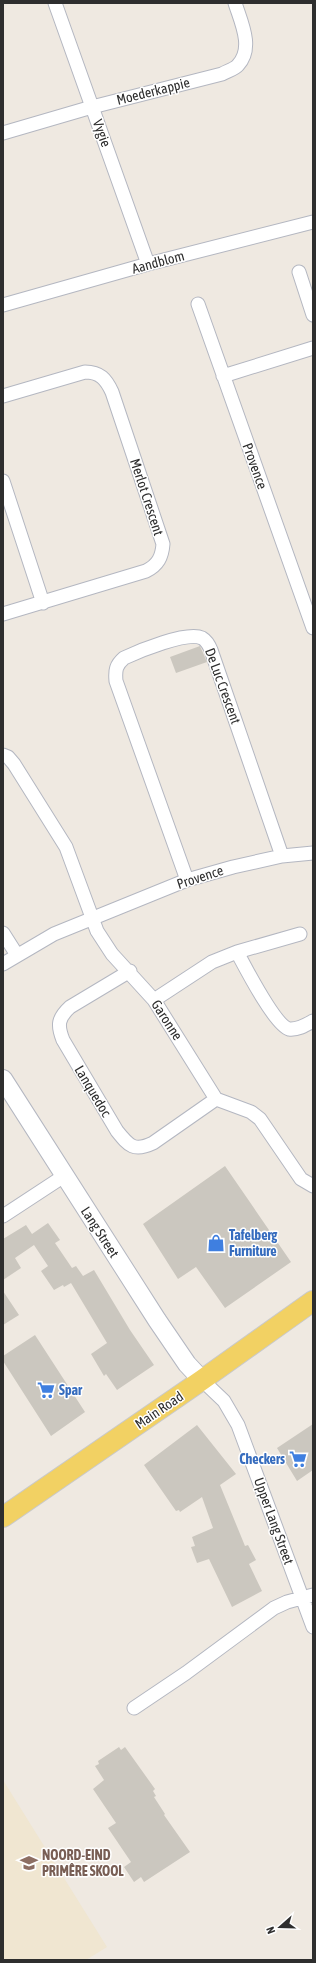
<svg xmlns="http://www.w3.org/2000/svg" width="316" height="1963" viewBox="0 0 316 1963" font-family="'Asap Condensed',sans-serif">
<style>
.education{fill:#f0e6d1}
.building{fill:#cbc7bf}
.lines{fill:none;stroke-linecap:round;stroke-linejoin:round}
.street-casing{stroke:#b4b7c1;stroke-width:15}
.secondary-casing{stroke:#b4b7c1;stroke-width:20}
.primary-casing{stroke:#c9c9c9;stroke-width:22}
.street{stroke:#fff;stroke-width:13}
.secondary{stroke:#fff;stroke-width:18}
.primary{stroke:#f2d163;stroke-width:20}
.labels{text-anchor:middle;dominant-baseline:central;stroke-width:3;stroke-linejoin:round;paint-order:stroke}
.street-label{font-size:14px;fill:#2e2e2e;stroke:#fff}
.shop-label{font-size:14px;font-weight:bold;fill:#366cbe;stroke:#fff;text-anchor:start}
.education-label{font-size:14px;font-weight:bold;fill:#785e54;stroke:#fff;text-anchor:start}
</style>
<rect width="100%" height="100%" fill="#efe9e1"/>
<!-- education -->
<path class="education" d="M3 1780 107 1947 86 1960H3Z"/>
<!-- building -->
<path class="building" d="M200 646 207 662 176 673 170 657Z
M225 1166 291 1262 225 1308 196 1267 178 1279 143 1224Z
M48 1223 60 1240 55 1243 72 1268 76 1266 83 1276 94 1270 130 1330 154 1365 117 1390 106 1374 104 1376 91 1354 107 1343 71 1283 64 1287 63 1285 54 1290 41 1271 48 1266 34 1245 15 1258 21 1268 3 1280V1239L26 1225 32 1234Z
M3 1291 19 1315 3 1325Z
M35 1335 85 1412 51 1436 3 1361V1356Z
M313 1424V1470L297 1481 277 1448Z
M197 1425 236 1474 220 1485 245 1546 248 1545 256 1560 249 1564 262 1591 232 1607 209 1559 197 1563 191 1547 195 1546 192 1537 213 1528 202 1497 180 1512 179 1510 176 1511 144 1465Z
M119 1747 121 1750 125 1747 155 1789 153 1791 156 1796 154 1797 165 1814 164 1815 190 1852 144 1882 141 1877 134 1882 124 1867 131 1862 108 1828 116 1823 93 1789 104 1780 95 1766 99 1764 98 1761Z"/>
<g class="lines">
<!-- street casing -->
<g class="street-casing">
<path id="street" d="M55 3 148 264
M3 133 92 107 222 74C227 71 235 69 238 65 254 48 241 22 235 3
M299 272 313 315
M198 304 313 628
M3 305 148 264 313 222
M223 376 313 348
M3 396 85 372C100 372 106 379 112 392L163 544C162 557 158 565 146 571L3 614
M3 481 43 603
M3 755 8 757 14 764 66 847 97 931 112 954 154 1000 216 1099 251 1112 260 1119 301 1179 313 1186
M187 880 116 681C115 670 116 665 124 658 139 651 187 631 202 638 207 641 209 645 211 650L282 856
M3 933 17 955
M237 952C245 967 275 1025 289 1029 298 1030 306 1025 313 1021
M3 964 54 934 187 880 233 867 282 856 313 853
M130 971 70 1007C58 1018 57 1025 63 1040L117 1131C129 1146 134 1152 153 1143L216 1099
M154 1000 212 962 237 952 300 934
M3 1216 64 1176
M202 1380 224 1401 238 1425 313 1627
M134 1708 186 1673 274 1608 287 1602 313 1595"/>
</g>
<!-- secondary casing -->
<g class="secondary-casing">
<path id="secondary" d="M3 1079 157 1320 187 1364 202 1380"/>
</g>
<!-- primary casing -->
<g class="primary-casing">
<path id="primary" d="M3 1517 202 1380 313 1301"/>
</g>
<!-- street -->
<use href="#street" class="street"/>
<!-- secondary -->
<use href="#secondary" class="secondary"/>
<!-- primary -->
<use href="#primary" class="primary"/>
</g>
<!-- icons -->
<defs>
<g id="shop-bare" transform="scale(1.38)"><path d="M-5-2.5h2.3a2.7 3.5 0 0 1 5.4 0H5L5.5 6h-11ZM-1.5-2.5h3a1.5 2.3 0 0 0-3 0Z" fill="#3f7fe0" stroke="#fff" stroke-width="2.5" paint-order="stroke"/></g>
<g id="supermarket-bare" transform="scale(1.38)"><path d="M-6-5.5h2.5l.6 2H6L4.5 2H-2.5L-4.4-4H-6ZM-1.5 3.2a1.3 1.3 0 1 0 .1 0ZM3 3.2a1.3 1.3 0 1 0 .1 0Z" fill="#3f7fe0" stroke="#fff" stroke-width="2.5" paint-order="stroke"/></g>
<g id="school-bare" transform="scale(1.38)"><path d="M0-5L7-2L0 1L-7-2ZM-4 1L0 2.5L4 1V4Q0 6-4 4Z" fill="#8d6e63" stroke="#fff" stroke-width="2.5" paint-order="stroke"/></g>
</defs>
<g fill-rule="evenodd">
<use href="#shop-bare" x="216" y="1243"/>
<use href="#supermarket-bare" x="46" y="1390"/>
<use href="#supermarket-bare" x="298" y="1459"/>
<use href="#school-bare" x="29" y="1863"/>
</g>
<g class="labels">
<!-- street labels -->
<g class="street-label">
<text transform="translate(153 91) rotate(-14)">Moederkappie</text>
<text transform="translate(102 133) rotate(70)">Vygie</text>
<text transform="translate(158 262) rotate(-15)">Aandblom</text>
<text transform="translate(255 466) rotate(70)">Provence</text>
<text transform="translate(147 497) rotate(72)">Merlot Crescent</text>
<text transform="translate(223 686) rotate(70)">De Luc Crescent</text>
<text transform="translate(200 877) rotate(-18)">Provence</text>
<text transform="translate(167 1020) rotate(57)">Garonne</text>
<text transform="translate(93 1091) rotate(59)">Lanquedoc</text>
<text transform="translate(100 1232) rotate(57)">Lang Street</text>
<text transform="translate(159 1410) rotate(-34)">Main Road</text>
<text transform="translate(274 1521) rotate(70)">Upper Lang Street</text>
</g>
<!-- shop labels -->
<g class="shop-label">
<text x="229" y="1235">Tafelberg<tspan x="229" dy="16">Furniture</tspan></text>
<text x="59" y="1390">Spar</text>
<text x="285" y="1459" text-anchor="end">Checkers</text>
</g>
<!-- education labels -->
<g class="education-label">
<text x="42" y="1855">NOORD-EIND<tspan x="42" dy="16">PRIMÊRE SKOOL</tspan></text>
</g>
</g>
<!-- border -->
<rect width="316" height="1963" fill="none" stroke="#2e2e2e" stroke-width="8"/>
<!-- north arrow -->
<g transform="translate(280 1927) rotate(250)" stroke="#ffffff" stroke-width="3" paint-order="stroke">
<path d="M0-3L7 15L0 10L-7 15Z" fill="#2e2e2e"/>
<text y="-6" font-size="11" font-weight="bold" text-anchor="middle" fill="#2e2e2e">N</text>
</g>
</svg>
